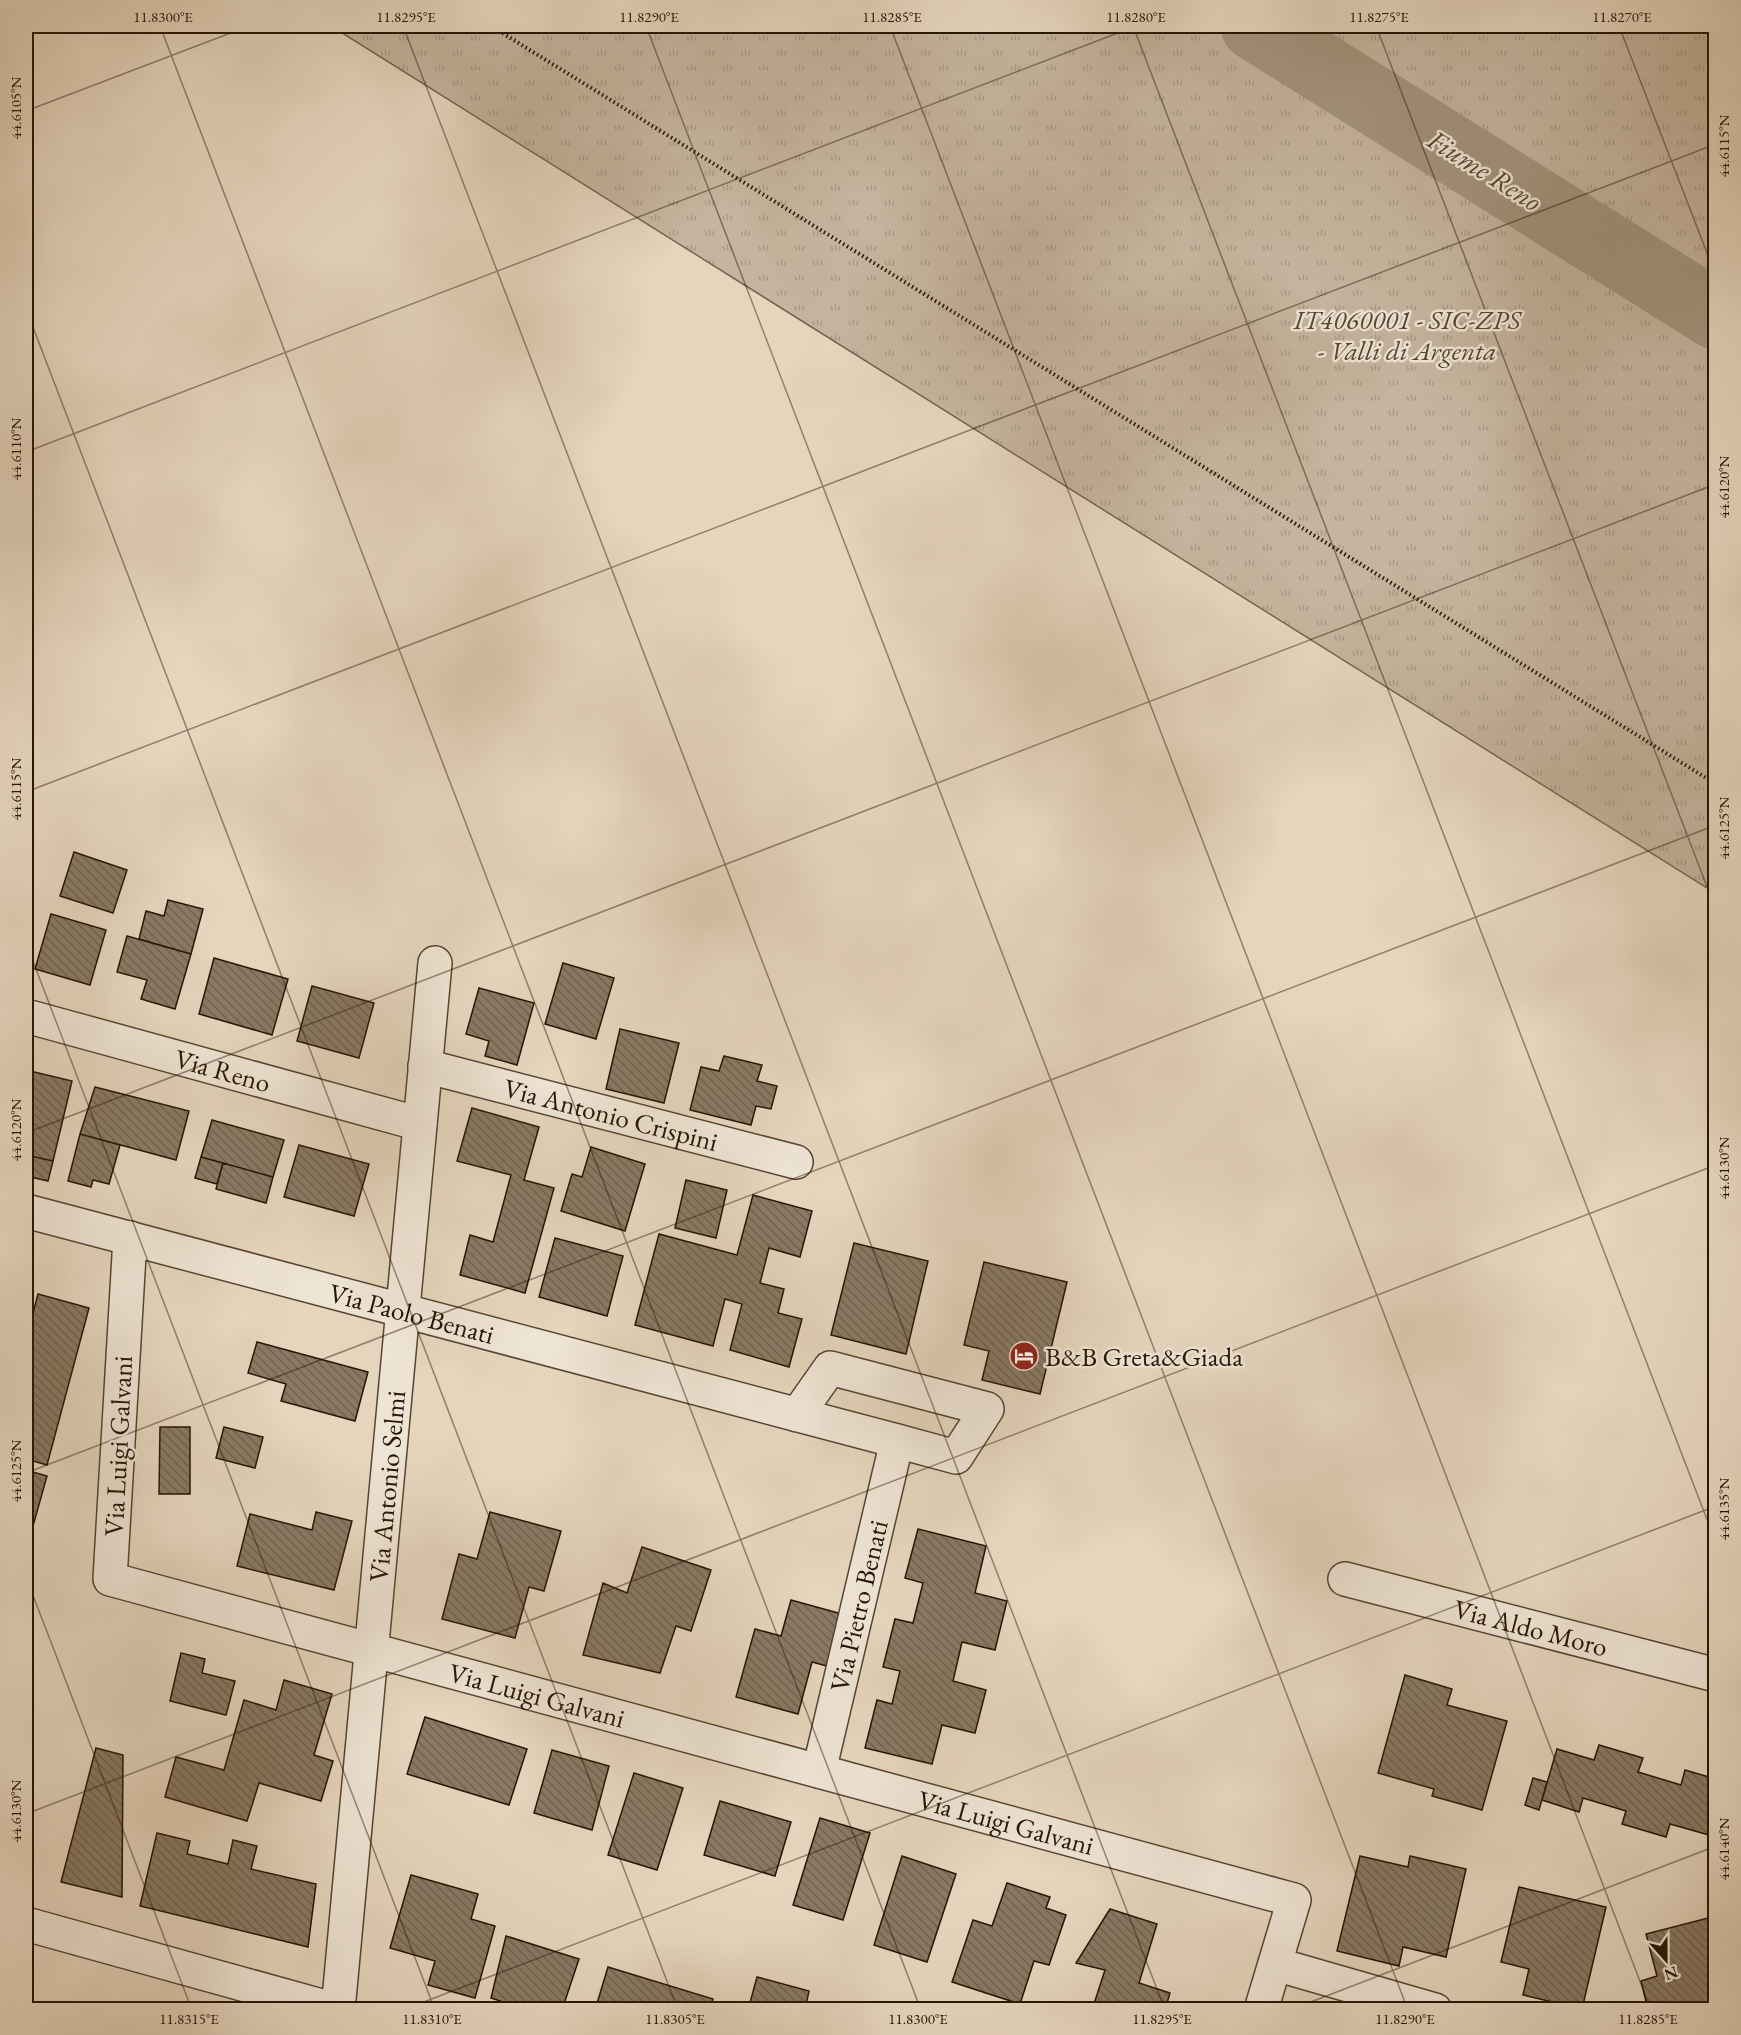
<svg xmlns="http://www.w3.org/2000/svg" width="1741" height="2035" viewBox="0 0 1741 2035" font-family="'EB Garamond',serif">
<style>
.park{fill:url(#park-tufts);stroke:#766451;stroke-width:1.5}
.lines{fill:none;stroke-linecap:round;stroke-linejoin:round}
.river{stroke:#a4947e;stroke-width:69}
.building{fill:url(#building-back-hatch);stroke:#261504;stroke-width:1.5}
.minor-casing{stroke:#564532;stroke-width:36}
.path{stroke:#261504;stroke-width:4;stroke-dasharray:1.5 3;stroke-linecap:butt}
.minor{stroke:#eee4d4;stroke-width:33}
.ticks{fill:none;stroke:#261504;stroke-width:1.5;stroke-opacity:0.45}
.labels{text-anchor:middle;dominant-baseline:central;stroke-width:5;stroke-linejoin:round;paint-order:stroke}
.park-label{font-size:27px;font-style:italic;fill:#564532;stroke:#eee4d4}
.street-label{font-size:27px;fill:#261504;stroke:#eee4d4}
.poi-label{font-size:27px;fill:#261504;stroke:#eee4d4;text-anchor:start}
.water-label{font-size:28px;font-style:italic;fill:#584835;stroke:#eee4d4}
.neatline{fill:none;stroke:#261504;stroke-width:2}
.ticks-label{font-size:15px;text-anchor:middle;fill:#261504}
</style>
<defs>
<pattern id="park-tufts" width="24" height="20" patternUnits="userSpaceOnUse" patternTransform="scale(1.5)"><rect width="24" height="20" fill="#c5b49e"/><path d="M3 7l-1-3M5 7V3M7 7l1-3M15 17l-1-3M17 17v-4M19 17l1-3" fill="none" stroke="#a99a86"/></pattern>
<pattern id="building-back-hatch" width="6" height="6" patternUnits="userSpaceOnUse" patternTransform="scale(1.5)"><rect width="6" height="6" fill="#897964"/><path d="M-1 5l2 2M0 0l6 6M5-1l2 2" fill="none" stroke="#706250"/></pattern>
</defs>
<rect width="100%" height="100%" fill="#e5d5bd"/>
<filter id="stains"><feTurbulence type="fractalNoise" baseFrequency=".00333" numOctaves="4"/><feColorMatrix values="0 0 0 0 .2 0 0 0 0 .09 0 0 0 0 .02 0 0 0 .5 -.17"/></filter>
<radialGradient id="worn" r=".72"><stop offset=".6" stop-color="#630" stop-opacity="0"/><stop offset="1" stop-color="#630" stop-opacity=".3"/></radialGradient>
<!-- park -->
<path class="park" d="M331 26H1715V893Z"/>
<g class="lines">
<!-- river -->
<path class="river" d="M1255 26 1716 315"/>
</g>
<!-- building -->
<path class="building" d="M74 852 127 870 113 913 60 896Z
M26 871 33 874 26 899Z
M168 900 203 909 191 954 139 939 146 911 164 916Z
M51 914 106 930 90 985 35 969Z
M127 936 191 954 175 1009 141 999 147 980 117 972Z
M214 958 288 979 272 1035 199 1014Z
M563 963 614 978 596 1039 545 1024Z
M312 986 374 1003 359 1058 297 1041Z
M479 988 534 1003 517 1065 485 1056 489 1041 466 1034Z
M620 1029 679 1043 664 1103 606 1089Z
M724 1056 762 1065 757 1081 777 1086 771 1109 756 1106 751 1125 690 1110 701 1067 719 1071Z
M26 1070 72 1081 53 1161 26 1155Z
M95 1087 189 1111 176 1160 80 1134Z
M472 1108 539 1127 524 1180 554 1188 525 1293 460 1275 470 1235 493 1242 511 1175 457 1161Z
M212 1120 284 1140 273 1177 201 1157Z
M80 1134 120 1145 109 1184 93 1180 91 1187 68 1181Z
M299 1145 369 1164 354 1216 284 1197Z
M591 1147 645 1164 625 1231 561 1211 572 1174 582 1177Z
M26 1155 53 1161 48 1181 26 1176Z
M201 1157 223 1163 217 1184 195 1178Z
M223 1163 273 1177 266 1203 216 1189Z
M686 1180 727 1190 716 1238 675 1228Z
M753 1195 812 1211 800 1257 769 1248 760 1283 784 1289 778 1313 802 1319 789 1367 730 1350 742 1304 725 1299 713 1346 635 1325 659 1234 737 1255Z
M555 1238 623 1256 607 1316 539 1297Z
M854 1243 928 1261 906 1354 831 1335Z
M984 1262 1067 1282 1040 1394 982 1380 989 1351 964 1345Z
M38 1294 89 1308 47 1465 26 1459V1340Z
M257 1342 368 1372 355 1421 281 1401 286 1384 248 1373Z
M160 1427H190V1494H159Z
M224 1427 263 1437 255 1468 216 1458Z
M26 1470 47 1476 26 1551Z
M316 1512 352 1521 334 1590 237 1566 250 1514 312 1530Z
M490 1512 561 1531 544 1591 529 1587 515 1638 442 1619 459 1554 477 1559Z
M918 1529 986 1546 975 1593 1007 1601 995 1650 962 1642 953 1681 986 1690 975 1733 942 1725 932 1764 865 1748 877 1700 892 1704 900 1671 883 1667 895 1619 913 1623 923 1583 905 1578Z
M642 1547 711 1570 691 1631 676 1626 660 1673 583 1655 603 1583 627 1593Z
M791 1600 853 1617 838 1669 812 1662 798 1714 736 1697 755 1629 781 1636Z
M181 1653 205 1659 202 1673 235 1681 226 1715 170 1701Z
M1405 1675 1452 1689 1447 1705 1507 1721 1482 1810 1432 1796 1434 1789 1378 1773Z
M284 1680 332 1694 314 1755 333 1761 321 1801 259 1783 247 1821 165 1797 176 1757 224 1770 244 1700 276 1710Z
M425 1717 527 1749 509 1805 407 1774Z
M1599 1745 1643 1758 1638 1772 1681 1785 1685 1770 1716 1779V1837L1670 1824 1666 1837 1622 1824 1626 1811 1583 1798 1579 1812 1542 1800 1557 1749 1594 1760Z
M96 1748 123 1755 122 1897 61 1882Z
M552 1750 609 1766 592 1830 534 1813Z
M634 1773 683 1788 657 1870 608 1855Z
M1533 1778 1547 1782 1539 1810 1525 1805Z
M720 1801 791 1822 775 1876 704 1855Z
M820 1818 870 1833 843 1920 793 1905Z
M157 1833 190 1841 187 1854 228 1864 233 1840 257 1846 251 1869 316 1884 308 1947 140 1906Z
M902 1856 956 1874 927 1962 874 1945Z
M1360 1856 1408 1867 1410 1856 1466 1869 1446 1957 1403 1947 1399 1966 1337 1951Z
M411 1875 478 1894 471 1919 495 1926 475 1998 428 1985 435 1961 390 1948Z
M1007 1883 1050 1897 1046 1908 1066 1915 1049 1965 1034 1961 1020 2004 952 1982 973 1920 992 1926Z
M1519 1887 1606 1907 1582 2009 1523 1995 1529 1969 1501 1962Z
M1110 1909 1157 1924 1139 1983 1170 1993 1165 2010H1092L1105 1970 1076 1963Z
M1716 1916V2010H1648L1641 1981 1657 1976 1646 1934Z
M506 1936 579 1959 562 2010H527L491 1998Z
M608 1967 713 1999 710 2010H595Z
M757 1977 809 1991 805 2010H748Z"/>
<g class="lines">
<!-- minor casing -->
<g class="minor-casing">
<g id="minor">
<path id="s1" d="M26 1016 420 1124"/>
<path id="s2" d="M425 1066 796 1162"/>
<path id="s3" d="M26 1211 897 1441 956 1457 987 1409 830 1368 797 1415"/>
<path id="s4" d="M130 1238 110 1579 1294 1900 1261 2010"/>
<path id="s5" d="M1345 1579 1716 1675"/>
<path id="s6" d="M819 1771 897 1441"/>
<path d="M26 1924 336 2010"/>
<path d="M1275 1964 1435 2010"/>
<path id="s7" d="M338 2010 435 963"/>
</g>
</g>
<!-- path -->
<path class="path" d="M491 26 1716 784"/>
<!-- minor -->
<use href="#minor" class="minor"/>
</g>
<!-- ticks -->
<path class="ticks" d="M160 26 921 2010M403 26 1165 2010M646 26 1408 2010M890 26 1651 2010M1133 26 1716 1543M1376 26 1716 910M1619 26 1716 276M26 111 249 26M26 309 678 2010M26 452 1136 26M26 792 1716 144M26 943 435 2010M26 1133 1716 484M26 1473 1716 825M26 1577 192 2010M26 1814 1716 1165M403 2010 1716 1506M1290 2010 1716 1846"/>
<!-- icons -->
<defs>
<g id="hotel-disc" transform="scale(1.5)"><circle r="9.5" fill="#8f2418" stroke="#eee4d4"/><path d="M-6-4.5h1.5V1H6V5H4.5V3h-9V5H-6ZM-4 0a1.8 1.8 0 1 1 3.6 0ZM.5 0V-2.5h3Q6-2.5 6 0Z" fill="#fff"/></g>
</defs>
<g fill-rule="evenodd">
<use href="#hotel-disc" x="1024" y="1356"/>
</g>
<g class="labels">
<!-- park labels -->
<g class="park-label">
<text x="1407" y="319">IT4060001 - SIC-ZPS<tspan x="1407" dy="31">- Valli di Argenta</tspan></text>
</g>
<!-- street labels -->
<g class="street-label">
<text stroke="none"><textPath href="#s1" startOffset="204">Via Reno</textPath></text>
<text stroke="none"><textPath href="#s2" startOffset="192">Via Antonio Crispini</textPath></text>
<text stroke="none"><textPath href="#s3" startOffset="399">Via Paolo Benati</textPath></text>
<text transform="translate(118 1446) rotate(-87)">Via Luigi Galvani</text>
<text stroke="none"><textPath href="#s7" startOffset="526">Via Antonio Selmi</textPath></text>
<text stroke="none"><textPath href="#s6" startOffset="170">Via Pietro Benati</textPath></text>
<text stroke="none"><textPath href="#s5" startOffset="192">Via Aldo Moro</textPath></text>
<text stroke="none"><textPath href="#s4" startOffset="784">Via Luigi Galvani</textPath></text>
<text stroke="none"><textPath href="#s4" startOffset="1270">Via Luigi Galvani</textPath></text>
</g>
<!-- poi labels -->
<g class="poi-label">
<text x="1045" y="1356">B&amp;B Greta&amp;Giada</text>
</g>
<!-- water labels -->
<g class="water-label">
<text transform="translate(1485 170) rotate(32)">Fiume Reno</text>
</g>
</g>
<!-- margin -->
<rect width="1741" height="2035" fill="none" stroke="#e5d5bd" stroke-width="66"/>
<!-- north arrow -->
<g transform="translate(1666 1960) rotate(159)" stroke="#eee4d4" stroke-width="4.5" paint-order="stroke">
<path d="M0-4.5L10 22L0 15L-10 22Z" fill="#261504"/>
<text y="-9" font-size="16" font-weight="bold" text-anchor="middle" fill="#261504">N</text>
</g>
<rect x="33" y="33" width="1675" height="1969" class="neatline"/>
<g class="ticks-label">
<text x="163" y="22">11.8300°E</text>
<text x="406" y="22">11.8295°E</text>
<text x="649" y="22">11.8290°E</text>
<text x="892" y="22">11.8285°E</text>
<text x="1136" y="22">11.8280°E</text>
<text x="1379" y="22">11.8275°E</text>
<text x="1622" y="22">11.8270°E</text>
<text transform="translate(16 108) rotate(-90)" y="5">44.6105°N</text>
<text transform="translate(1724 146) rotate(-90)" y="5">44.6115°N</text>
<text transform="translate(16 449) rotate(-90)" y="5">44.6110°N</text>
<text transform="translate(1724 487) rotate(-90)" y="5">44.6120°N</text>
<text transform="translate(16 789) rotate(-90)" y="5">44.6115°N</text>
<text transform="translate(1724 828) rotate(-90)" y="5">44.6125°N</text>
<text transform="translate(16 1130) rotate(-90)" y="5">44.6120°N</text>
<text transform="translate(1724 1168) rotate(-90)" y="5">44.6130°N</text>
<text transform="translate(16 1471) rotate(-90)" y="5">44.6125°N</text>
<text transform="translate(1724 1509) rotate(-90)" y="5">44.6135°N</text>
<text transform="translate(16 1811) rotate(-90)" y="5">44.6130°N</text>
<text transform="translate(1724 1849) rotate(-90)" y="5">44.6140°N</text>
<text x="189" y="2024">11.8315°E</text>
<text x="432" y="2024">11.8310°E</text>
<text x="675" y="2024">11.8305°E</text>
<text x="918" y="2024">11.8300°E</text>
<text x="1162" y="2024">11.8295°E</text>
<text x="1405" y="2024">11.8290°E</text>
<text x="1648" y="2024">11.8285°E</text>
</g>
<rect width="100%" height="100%" filter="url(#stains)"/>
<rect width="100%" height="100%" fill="url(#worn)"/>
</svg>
